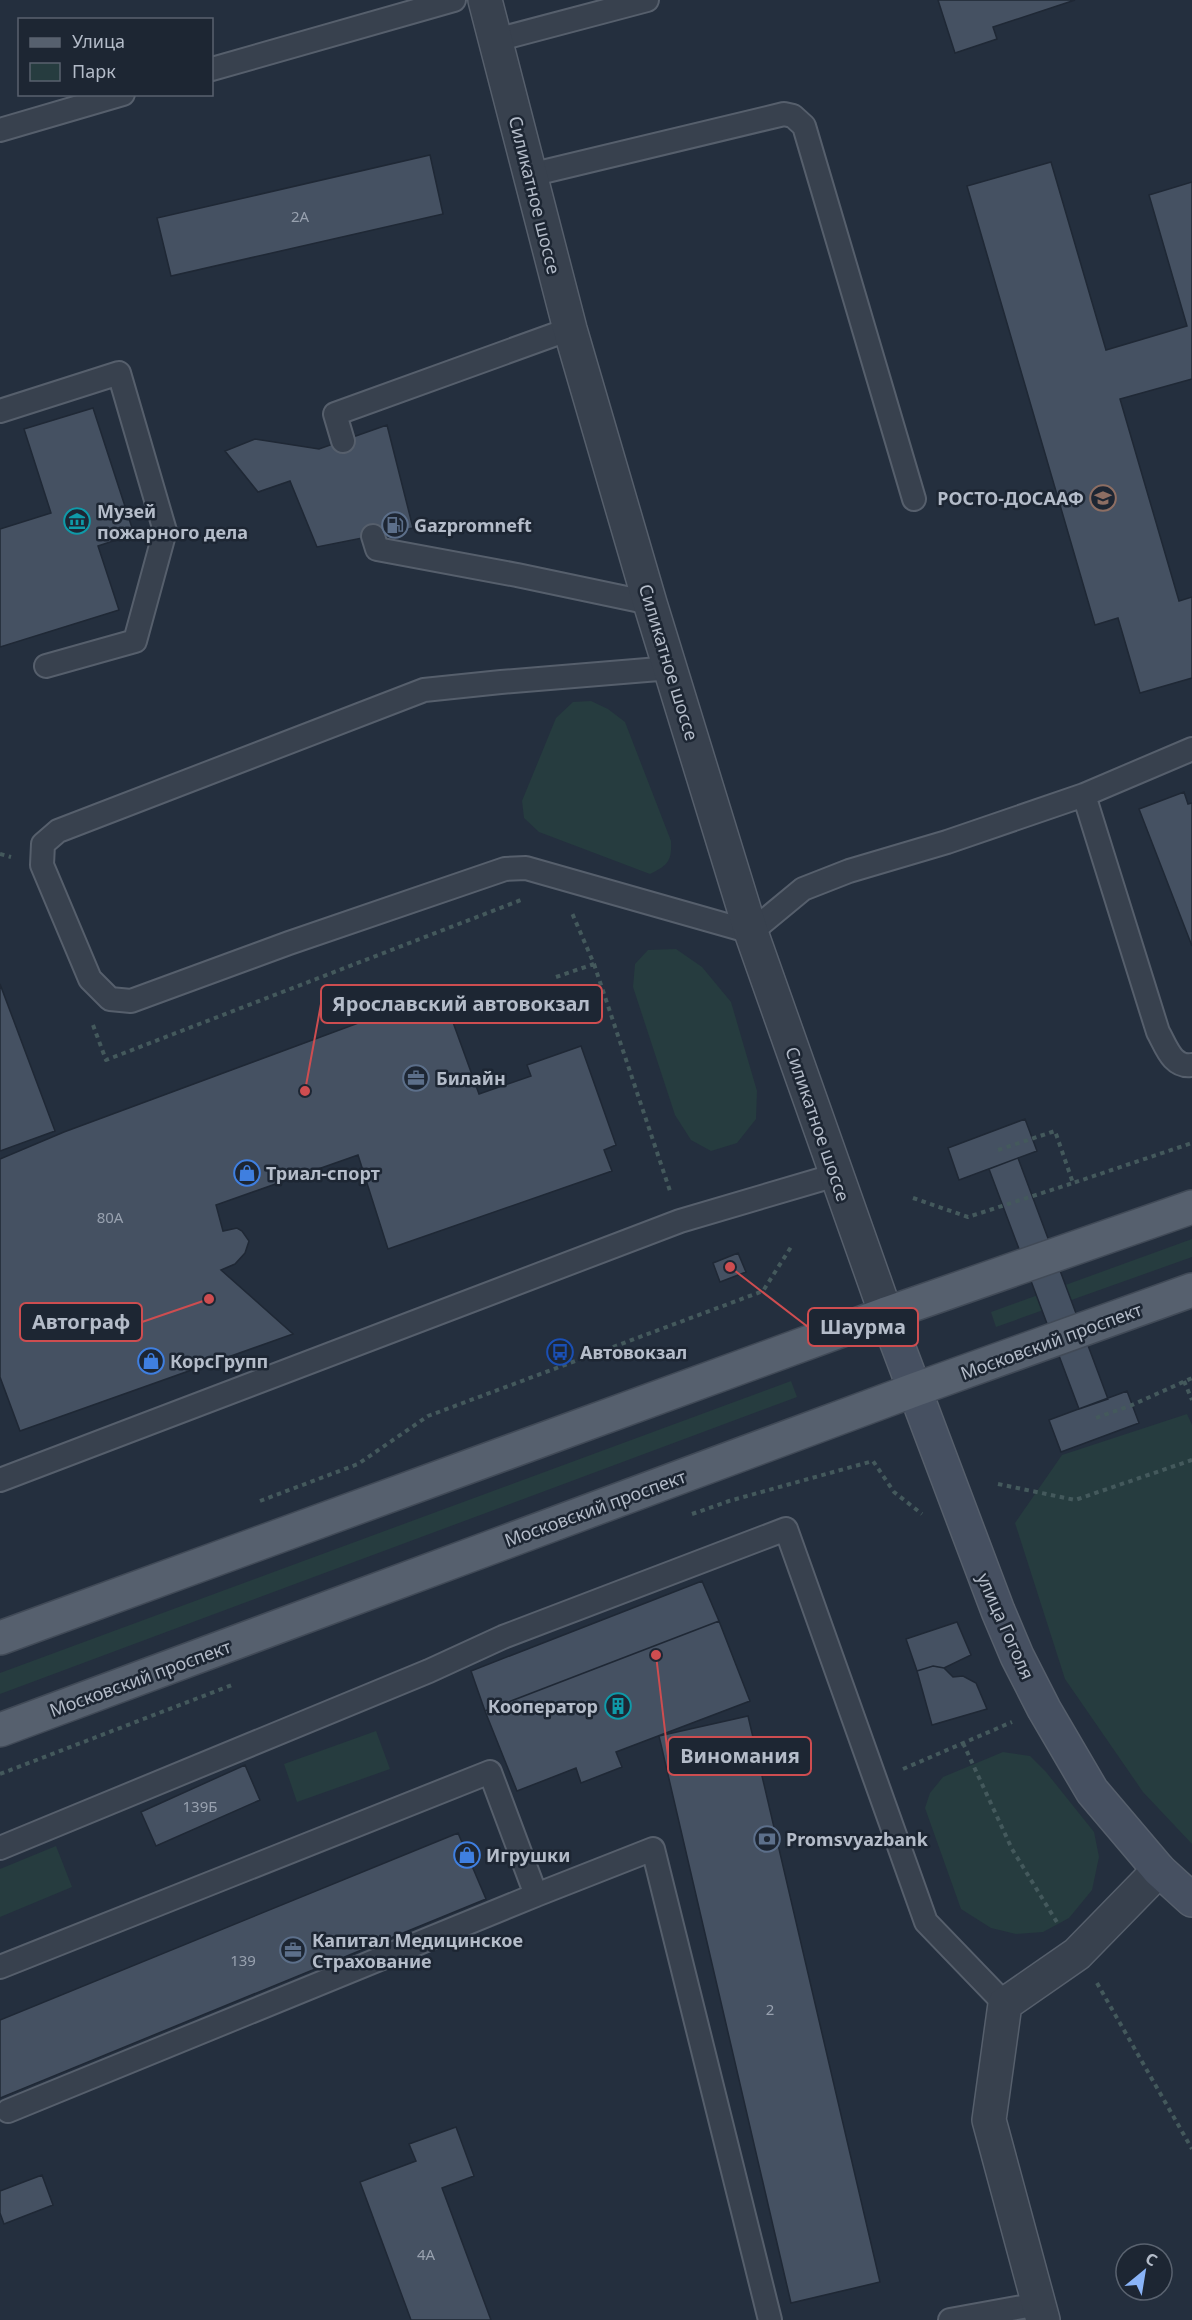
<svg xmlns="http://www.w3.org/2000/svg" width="1192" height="2320" viewBox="0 0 1192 2320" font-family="'Noto Sans',sans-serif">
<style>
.green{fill:#263c3f}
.building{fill:#455162;stroke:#1f2835;stroke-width:1.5}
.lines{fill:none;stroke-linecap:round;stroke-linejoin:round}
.lane-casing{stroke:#565f6c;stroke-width:26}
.street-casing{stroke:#565f6c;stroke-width:36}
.secondary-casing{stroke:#565f6c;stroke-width:36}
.primary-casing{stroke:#414a57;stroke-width:36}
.path{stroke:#44595c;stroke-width:4;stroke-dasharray:4.5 4.5;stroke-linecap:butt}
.lane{stroke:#38414e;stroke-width:22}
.street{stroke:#38414e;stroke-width:33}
.secondary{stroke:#465061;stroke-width:33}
.primary{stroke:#56606e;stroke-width:33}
.labels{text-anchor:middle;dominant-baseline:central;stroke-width:5;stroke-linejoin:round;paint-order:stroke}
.number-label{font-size:15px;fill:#98a1af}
.street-label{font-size:18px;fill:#b4bcc9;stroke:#1d2633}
.poi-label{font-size:18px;font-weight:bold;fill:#b4bcc9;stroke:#1d2633;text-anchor:start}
.leader{fill:none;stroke:#ce4d50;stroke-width:2}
.callout-dot{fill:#ce4d50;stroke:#1d2633;stroke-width:2}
.callout{fill:#1d2633;stroke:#ce4d50;stroke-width:2}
.callout-label{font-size:20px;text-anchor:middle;font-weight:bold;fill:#b4bcc9}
</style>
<rect width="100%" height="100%" fill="#242f3e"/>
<!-- green -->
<path class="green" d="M591 701 608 709 625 722 671 841C672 861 668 865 650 874L539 832 524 818 522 801 556 718 573 702Z
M676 949 702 967 731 1002 757 1091 756 1119 737 1143 711 1151 691 1140 675 1115 633 987 635 964 648 950Z
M1192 1239V1257L996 1327 991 1312Z
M791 1381 797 1397 0 1694V1673Z
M1187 1414 1192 1425V1844L1143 1792 1065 1679 1015 1523 1062 1455Z
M376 1731 390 1769 297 1802 284 1764Z
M1003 1752 1030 1756 1046 1772 1094 1832 1099 1857 1092 1890 1069 1918 1043 1932 1016 1934 991 1928 961 1909 925 1808 930 1793 943 1777Z
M56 1846 72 1887 0 1917V1869Z"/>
<!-- building -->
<path class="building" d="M938 0H1075L993 27 997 39 955 53Z
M430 155 443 214 171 276 157 218Z
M1051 162 1106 350 1187 326 1149 195 1192 182V379L1120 399 1179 601 1192 597V678L1140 693 1118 618 1095 625 967 186Z
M93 408 134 534 98 546 119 610 0 647V529L51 513 24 429Z
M387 425 413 528 317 547 290 481 258 492 225 451 255 439 319 449Z
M1184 792 1188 804 1192 803V946L1139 809Z
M0 984 55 1131 0 1151Z
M442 992 479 1094 531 1076 527 1065 581 1046 616 1145 604 1150 612 1171 388 1249 358 1155 216 1205 223 1231 237 1228 242 1231 249 1241 245 1253 235 1264 221 1270 293 1334 20 1431 0 1377V1159L64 1132Z
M1025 1119 1037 1151 959 1180 948 1148Z
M1018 1158 1108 1399 1079 1409 989 1169Z
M738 1253 746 1272 720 1282 713 1263Z
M1127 1391 1139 1423 1061 1452 1049 1420Z
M702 1581 719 1621 485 1711 471 1671Z
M719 1621 750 1701 616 1752 622 1767 581 1783 576 1768 517 1791 485 1711Z
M957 1622 971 1655 944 1668 933 1666 917 1671 906 1639Z
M933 1666 944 1668 953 1677 963 1676 976 1683 987 1709 932 1725 917 1671Z
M748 1716 880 2282 791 2303 659 1736Z
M245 1765 260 1800 156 1846 141 1812Z
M458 1833 486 1899 0 2098V2020Z
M456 2127 474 2176 442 2188 491 2320H411L360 2182 416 2161 409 2144Z
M42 2175 53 2205 4 2224 0 2213V2191Z"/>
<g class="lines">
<!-- lane casing -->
<g class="lane-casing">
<path id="lane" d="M496 40 647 0
M212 69 454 0
M0 130 123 94
M530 175 784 114 793 116 804 126 914 499
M0 411 119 373 165 531 135 641 46 666
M343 441 335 414 570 329
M373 536 377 549 517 575 650 603
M671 668 501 682 424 690 58 831 43 844 42 865 90 979 110 999 131 1001 289 943 505 869 526 868 751 932 803 889 849 871 947 842 1084 795 1158 1032C1166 1046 1172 1068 1192 1065
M1084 795 1192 749
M0 1480 680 1221 836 1175
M0 1848 429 1671 503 1637 786 1529 926 1922 1005 2004
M0 1967 490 1772 536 1895 653 1849 770 2320
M8 2111 536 1895
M950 2320 1039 2304"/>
</g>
<!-- street casing -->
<g class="street-casing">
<path id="street" d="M485 0 570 329 650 603 751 932 886 1314
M1043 2320 989 2120 1005 2004 1077 1954 1159 1870"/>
</g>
<!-- secondary casing -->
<g class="secondary-casing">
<path id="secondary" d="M886 1314 998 1611 1017 1656 1044 1709 1092 1791 1159 1870 1192 1900"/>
</g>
<!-- primary casing -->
<g class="primary-casing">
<path id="primary" d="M0 1638 886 1314 1192 1207
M0 1730 914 1390 1192 1290"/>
</g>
<!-- path -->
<path class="path" d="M0 854 11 857
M594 964 671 1194
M556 977 594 964 572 913
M93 1025 106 1060 521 900
M998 1150 1055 1131 1073 1183 1192 1143
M913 1198 968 1217 1073 1183
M1184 1381 1192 1400
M1096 1418 1132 1405 1192 1378
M998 1484 1075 1500 1192 1460
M260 1501 358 1464 428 1416 763 1291 791 1247
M692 1514 729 1501 873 1461 894 1492 922 1514
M963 1743 1012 1849 1058 1924
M903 1769 1012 1722
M0 1774 232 1685
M1097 1983 1192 2149"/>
<!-- lane -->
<use href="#lane" class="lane"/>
<!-- street -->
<use href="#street" class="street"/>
<!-- secondary -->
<use href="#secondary" class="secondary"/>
<!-- primary -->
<use href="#primary" class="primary"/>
</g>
<!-- icons -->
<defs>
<g id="university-ring" transform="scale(1.35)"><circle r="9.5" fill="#1d2633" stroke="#8d6e63" stroke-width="1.5"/><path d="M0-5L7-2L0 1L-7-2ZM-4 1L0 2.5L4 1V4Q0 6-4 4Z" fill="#8d6e63"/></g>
<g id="museum-ring" transform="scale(1.35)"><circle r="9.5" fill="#1d2633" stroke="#0f9aa8" stroke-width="1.5"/><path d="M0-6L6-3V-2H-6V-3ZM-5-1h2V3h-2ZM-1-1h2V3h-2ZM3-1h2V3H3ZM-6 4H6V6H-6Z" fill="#0f9aa8"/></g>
<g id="fuel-ring" transform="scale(1.35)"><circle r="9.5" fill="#1d2633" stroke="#5c6f8a" stroke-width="1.5"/><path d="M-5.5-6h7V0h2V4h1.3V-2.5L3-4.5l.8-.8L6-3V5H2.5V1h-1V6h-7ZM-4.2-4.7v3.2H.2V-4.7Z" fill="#5c6f8a"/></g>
<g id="office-ring" transform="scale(1.35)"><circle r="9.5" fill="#1d2633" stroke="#5c6f8a" stroke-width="1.5"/><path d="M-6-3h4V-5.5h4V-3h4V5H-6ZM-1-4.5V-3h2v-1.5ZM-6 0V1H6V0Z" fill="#5c6f8a"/></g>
<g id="shop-ring" transform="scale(1.35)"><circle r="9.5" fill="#1d2633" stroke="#3f7fe0" stroke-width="1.5"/><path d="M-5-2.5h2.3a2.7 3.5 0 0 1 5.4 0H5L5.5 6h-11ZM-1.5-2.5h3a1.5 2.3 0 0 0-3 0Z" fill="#3f7fe0"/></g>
<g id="bus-ring" transform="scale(1.35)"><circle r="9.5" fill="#1d2633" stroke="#1a4fb4" stroke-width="1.5"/><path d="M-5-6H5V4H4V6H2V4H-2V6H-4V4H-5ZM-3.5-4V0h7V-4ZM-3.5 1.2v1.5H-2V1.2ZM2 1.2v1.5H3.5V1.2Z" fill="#1a4fb4"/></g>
<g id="building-ring" transform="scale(1.35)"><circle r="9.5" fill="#1d2633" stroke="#0f9aa8" stroke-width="1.5"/><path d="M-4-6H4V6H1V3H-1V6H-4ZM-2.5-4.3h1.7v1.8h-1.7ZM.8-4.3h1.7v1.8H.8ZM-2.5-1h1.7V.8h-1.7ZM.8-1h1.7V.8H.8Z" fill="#0f9aa8"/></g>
<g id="bank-ring" transform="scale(1.35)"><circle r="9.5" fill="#1d2633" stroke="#5c6f8a" stroke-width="1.5"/><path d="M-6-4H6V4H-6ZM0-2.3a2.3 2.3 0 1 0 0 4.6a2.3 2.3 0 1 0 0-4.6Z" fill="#5c6f8a"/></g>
</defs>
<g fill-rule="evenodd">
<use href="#university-ring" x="1103" y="498"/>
<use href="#museum-ring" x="77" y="521"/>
<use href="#fuel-ring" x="395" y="525"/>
<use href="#office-ring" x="416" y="1078"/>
<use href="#shop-ring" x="247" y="1173"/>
<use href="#bus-ring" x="560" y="1352"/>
<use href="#shop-ring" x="151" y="1361"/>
<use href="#building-ring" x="618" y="1706"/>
<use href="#bank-ring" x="767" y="1839"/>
<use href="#shop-ring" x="467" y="1855"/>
<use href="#office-ring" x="293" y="1950"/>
</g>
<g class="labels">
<!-- number labels -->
<g class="number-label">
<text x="300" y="216">2А</text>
<text x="110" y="1217">80А</text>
<text x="200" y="1806">139Б</text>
<text x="243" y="1960">139</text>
<text x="770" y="2009">2</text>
<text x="426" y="2254">4А</text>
</g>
<!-- street labels -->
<g class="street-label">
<text transform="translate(535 195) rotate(76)">Силикатное шоссе</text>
<text transform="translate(669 662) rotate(73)">Силикатное шоссе</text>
<text transform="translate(818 1124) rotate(71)">Силикатное шоссе</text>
<text transform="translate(1051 1341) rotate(-20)">Московский проспект</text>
<text transform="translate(595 1508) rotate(-20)">Московский проспект</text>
<text transform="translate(1006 1626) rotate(66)">улица Гоголя</text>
<text transform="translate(140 1678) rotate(-20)">Московский проспект</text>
</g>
<!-- poi labels -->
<g class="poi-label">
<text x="1084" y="498" text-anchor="end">РОСТО-ДОСААФ</text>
<text x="97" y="511">Музей<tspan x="97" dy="21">пожарного дела</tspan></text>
<text x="414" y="525">Gazpromneft</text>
<text x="436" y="1078">Билайн</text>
<text x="266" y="1173">Триал-спорт</text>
<text x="580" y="1352">Автовокзал</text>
<text x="170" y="1361">КорсГрупп</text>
<text x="598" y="1706" text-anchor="end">Кооператор</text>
<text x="786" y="1839">Promsvyazbank</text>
<text x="486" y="1855">Игрушки</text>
<text x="312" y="1940">Капитал Медицинское<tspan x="312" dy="21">Страхование</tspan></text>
</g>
</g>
<!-- callouts -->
<path class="leader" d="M305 1091L321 1004M209 1299L142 1322M730 1267L808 1327M656 1655L668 1756"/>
<g class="callout-dot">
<circle cx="305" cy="1091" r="6"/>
<circle cx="209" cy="1299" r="6"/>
<circle cx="730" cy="1267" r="6"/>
<circle cx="656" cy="1655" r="6"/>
</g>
<g class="callout">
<rect x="321" y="985" width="281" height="38" rx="6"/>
<rect x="20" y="1303" width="122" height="38" rx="6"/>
<rect x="808" y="1308" width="110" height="38" rx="6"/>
<rect x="668" y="1737" width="143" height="38" rx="6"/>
</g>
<g class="callout-label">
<text x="461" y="1011">Ярославский автовокзал</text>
<text x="81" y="1329">Автограф</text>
<text x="863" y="1334">Шаурма</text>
<text x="740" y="1763">Виномания</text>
</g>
<!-- legend -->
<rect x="18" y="18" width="195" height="78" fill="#1d2633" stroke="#59626f" stroke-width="1.5"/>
<rect x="30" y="38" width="30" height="9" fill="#56606e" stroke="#59626f" stroke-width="1.5"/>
<text x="72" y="48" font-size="18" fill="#b4bcc9">Улица</text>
<rect x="30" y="63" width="30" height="18" fill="#263c3f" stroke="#59626f" stroke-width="1.5"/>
<text x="72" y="78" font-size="18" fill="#b4bcc9">Парк</text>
<!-- north arrow -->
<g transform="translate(1144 2272) rotate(30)"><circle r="28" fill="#1d2633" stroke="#59626f" stroke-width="1.5"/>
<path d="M0-4.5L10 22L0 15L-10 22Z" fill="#8ab4f8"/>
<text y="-9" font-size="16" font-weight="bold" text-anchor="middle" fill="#b4bcc9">С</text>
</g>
</svg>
